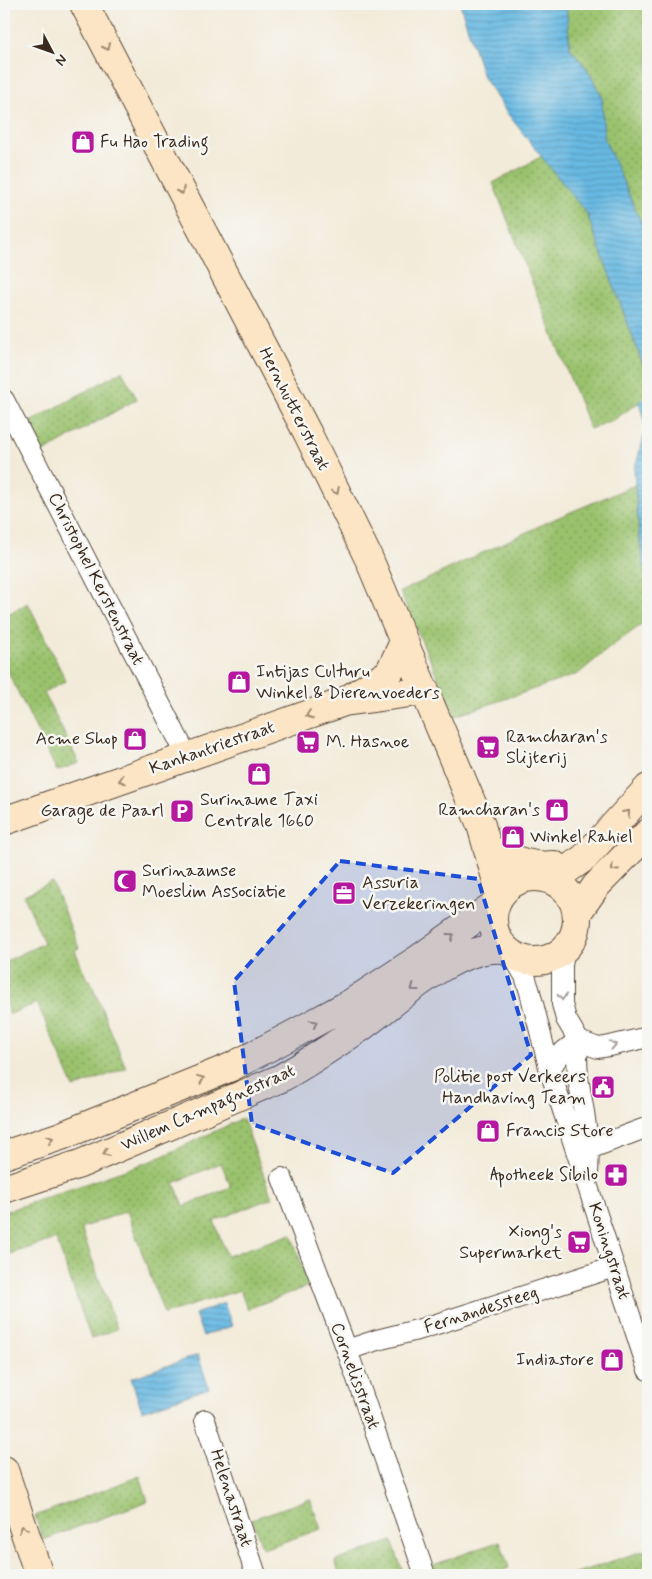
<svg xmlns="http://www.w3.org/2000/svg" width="652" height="1579" viewBox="0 0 652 1579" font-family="Mynerve,sans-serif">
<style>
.grass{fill:url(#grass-dots);stroke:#6a7646;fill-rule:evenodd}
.water{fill:url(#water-rules);stroke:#517280}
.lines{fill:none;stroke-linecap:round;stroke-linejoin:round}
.street-casing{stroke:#57473a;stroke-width:22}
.secondary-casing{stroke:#57473a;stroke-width:30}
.street{stroke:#fff;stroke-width:20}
.secondary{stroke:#fce5c4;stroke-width:28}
.oneway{stroke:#9c8871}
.oneway2{stroke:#a79f9a}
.marked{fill:#1d4ed8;fill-opacity:0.2;stroke:#1d4ed8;stroke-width:4;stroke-dasharray:10 6;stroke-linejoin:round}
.labels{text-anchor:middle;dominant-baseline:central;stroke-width:5;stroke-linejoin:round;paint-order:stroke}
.poi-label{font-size:18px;fill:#3b2a1e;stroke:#f6f6f2;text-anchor:start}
.street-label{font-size:18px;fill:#3b2a1e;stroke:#f6f6f2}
</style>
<defs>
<pattern id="grass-dots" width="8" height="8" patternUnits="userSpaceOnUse" patternTransform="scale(1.25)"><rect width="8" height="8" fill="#9ac26d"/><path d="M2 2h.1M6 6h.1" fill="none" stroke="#7f9e59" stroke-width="1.8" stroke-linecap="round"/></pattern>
<pattern id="water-rules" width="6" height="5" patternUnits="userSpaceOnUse" patternTransform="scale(1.25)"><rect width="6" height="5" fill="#67b9e3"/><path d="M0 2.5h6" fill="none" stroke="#5697b7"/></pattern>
</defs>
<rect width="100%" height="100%" fill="#f6f6f2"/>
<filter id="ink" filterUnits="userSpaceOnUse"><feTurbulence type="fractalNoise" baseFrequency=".02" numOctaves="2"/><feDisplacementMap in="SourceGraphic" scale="10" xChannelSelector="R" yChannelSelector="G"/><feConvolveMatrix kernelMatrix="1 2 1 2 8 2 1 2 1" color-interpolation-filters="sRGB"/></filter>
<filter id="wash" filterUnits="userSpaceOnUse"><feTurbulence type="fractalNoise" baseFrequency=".0096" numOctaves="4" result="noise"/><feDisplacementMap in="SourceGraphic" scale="20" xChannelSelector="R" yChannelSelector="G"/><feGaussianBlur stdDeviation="1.12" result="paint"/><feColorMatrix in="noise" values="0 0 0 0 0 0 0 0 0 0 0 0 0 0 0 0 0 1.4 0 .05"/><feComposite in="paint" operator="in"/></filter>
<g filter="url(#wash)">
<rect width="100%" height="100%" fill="#f3ebd9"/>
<!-- grass -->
<path class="grass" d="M566 4H648V238L604 138 602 97 588 70 570 48Z
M542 156 587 214 648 378V396L615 419 590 429 493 183Z
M122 371 137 399 38 455 23 426Z
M635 485 639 535 648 593V620L608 649 578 674 455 716 400 592 554 519Z
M28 603 66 681 44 693 79 763 57 771 4 664V616Z
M52 882 79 948 75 950 87 980H90L126 1068 74 1088 37 1003 10 1014 4 1001V962L44 943 24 895Z
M243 1118 272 1198 214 1221 227 1256 291 1234 309 1286 247 1309 240 1290 164 1314 127 1211 81 1228 117 1329 91 1339 56 1239 4 1256V1212L154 1160ZM221 1163 231 1187 184 1206 174 1183Z
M140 1476 148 1501 43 1540 35 1516Z
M310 1499 321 1529 263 1549 252 1519Z
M392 1541 404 1575H340L335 1561Z
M500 1541 509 1568 490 1575H437L433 1565Z
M648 1549V1575H571Z"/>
<!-- water -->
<path class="water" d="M460 4H566L570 48 588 70 602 97 604 138 648 238V378L587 214 507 113 483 77Z
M648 396V593L639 535 634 471 646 429 639 402Z
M224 1303 232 1326 203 1336 195 1314Z
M198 1355 209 1388 142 1411 131 1378Z"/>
</g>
<g filter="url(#ink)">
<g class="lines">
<!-- street casing -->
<g class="street-casing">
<path id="street" d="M4 400 188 758
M565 948 562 965V1004L566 1019 579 1041 577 1058 578 1078 584 1112 589 1149 588 1173
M513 956 525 976 530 992 550 1071 648 1370
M550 1071C555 1057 566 1048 579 1041L598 1048 610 1046 648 1037
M578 1155 589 1149 648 1127
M282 1178 347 1350 425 1575
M347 1350 377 1340 421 1329 614 1267
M205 1420 256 1575"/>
</g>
<!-- secondary casing -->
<g class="secondary-casing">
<path id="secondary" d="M84 4 308 434 369 559 481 825 496 878 499 897
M350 698 389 673 404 642
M4 821 344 702 425 691
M501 852C518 863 534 867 554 865
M493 919a42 42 0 1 1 84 0a42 42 0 1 1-84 0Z
M552 880 584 858 648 788
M577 913 596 886 648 833
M4 1155 61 1136 231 1067 294 1034 351 1003 420 958 494 905
M4 1189 80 1164 279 1079C307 1064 334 1045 360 1028 398 1001 455 944 504 949
M4 1470 39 1575"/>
</g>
<!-- street -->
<use href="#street" class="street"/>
<!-- secondary -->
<use href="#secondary" class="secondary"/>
</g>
<!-- one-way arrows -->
<defs><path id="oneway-chevron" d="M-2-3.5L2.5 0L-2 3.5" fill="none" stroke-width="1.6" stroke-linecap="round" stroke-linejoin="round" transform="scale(1.25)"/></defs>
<g class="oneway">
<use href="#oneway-chevron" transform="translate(107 47) rotate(63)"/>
<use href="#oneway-chevron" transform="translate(181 191) rotate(63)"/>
<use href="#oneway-chevron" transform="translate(336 491) rotate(64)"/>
<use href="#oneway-chevron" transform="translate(309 715) rotate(161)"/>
<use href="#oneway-chevron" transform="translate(122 780) rotate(161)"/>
<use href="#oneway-chevron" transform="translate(627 813) rotate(-48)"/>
<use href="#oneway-chevron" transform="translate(614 868) rotate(135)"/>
<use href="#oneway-chevron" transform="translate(451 936) rotate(-36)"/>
<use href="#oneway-chevron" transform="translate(414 988) rotate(144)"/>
<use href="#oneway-chevron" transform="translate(314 1023) rotate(-29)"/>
<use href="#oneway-chevron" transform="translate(201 1079) rotate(-22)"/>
<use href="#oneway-chevron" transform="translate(50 1139) rotate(-19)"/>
<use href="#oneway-chevron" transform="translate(106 1153) rotate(157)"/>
<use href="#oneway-chevron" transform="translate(23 1529) rotate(-108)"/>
</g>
<g class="oneway2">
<use href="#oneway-chevron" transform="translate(562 997) rotate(87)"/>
<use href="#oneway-chevron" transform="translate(613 1045) rotate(-11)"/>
</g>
</g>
<!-- marked area -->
<path class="marked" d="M340 861 478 879 531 1055 393 1173 252 1124 234 981Z"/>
<!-- icons -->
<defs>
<g id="shop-square" transform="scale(1.25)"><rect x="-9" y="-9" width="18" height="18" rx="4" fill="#b5179e" stroke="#f6f6f2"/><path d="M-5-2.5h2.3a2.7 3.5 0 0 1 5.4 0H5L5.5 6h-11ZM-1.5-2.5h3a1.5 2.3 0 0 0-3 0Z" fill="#fff"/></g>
<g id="supermarket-square" transform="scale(1.25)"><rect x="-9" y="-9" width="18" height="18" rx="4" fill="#b5179e" stroke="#f6f6f2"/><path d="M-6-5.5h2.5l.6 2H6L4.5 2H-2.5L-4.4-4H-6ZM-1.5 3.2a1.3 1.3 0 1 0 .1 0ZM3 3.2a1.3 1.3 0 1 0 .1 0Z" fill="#fff"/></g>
<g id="parking-square" transform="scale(1.25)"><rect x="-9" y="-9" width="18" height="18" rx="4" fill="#b5179e" stroke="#f6f6f2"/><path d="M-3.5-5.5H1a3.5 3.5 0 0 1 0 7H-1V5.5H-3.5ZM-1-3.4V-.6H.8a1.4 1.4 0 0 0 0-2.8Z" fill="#fff"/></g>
<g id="mosque-square" transform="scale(1.25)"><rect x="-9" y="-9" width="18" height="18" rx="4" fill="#b5179e" stroke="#f6f6f2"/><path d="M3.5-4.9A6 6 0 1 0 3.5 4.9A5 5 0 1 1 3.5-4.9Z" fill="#fff"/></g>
<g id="office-square" transform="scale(1.25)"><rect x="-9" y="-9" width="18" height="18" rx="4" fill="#b5179e" stroke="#f6f6f2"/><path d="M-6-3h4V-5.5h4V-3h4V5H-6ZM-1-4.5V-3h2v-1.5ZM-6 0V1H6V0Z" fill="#fff"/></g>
<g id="civic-square" transform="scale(1.25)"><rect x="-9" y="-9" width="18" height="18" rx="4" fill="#b5179e" stroke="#f6f6f2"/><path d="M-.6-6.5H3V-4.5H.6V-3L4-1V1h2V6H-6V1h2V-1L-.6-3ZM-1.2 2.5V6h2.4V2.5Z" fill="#fff"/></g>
<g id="pharmacy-square" transform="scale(1.25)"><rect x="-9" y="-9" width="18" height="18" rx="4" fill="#b5179e" stroke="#f6f6f2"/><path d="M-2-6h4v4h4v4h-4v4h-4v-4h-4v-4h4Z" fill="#fff"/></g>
</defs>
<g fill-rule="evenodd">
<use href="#shop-square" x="83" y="142"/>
<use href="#shop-square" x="239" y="682"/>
<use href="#shop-square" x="135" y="739"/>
<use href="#supermarket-square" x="308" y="742"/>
<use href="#supermarket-square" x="488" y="747"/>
<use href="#shop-square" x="259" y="774"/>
<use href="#shop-square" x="557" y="810"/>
<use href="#parking-square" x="182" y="811"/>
<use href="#shop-square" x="513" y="837"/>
<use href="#mosque-square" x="125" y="881"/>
<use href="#office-square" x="344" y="893"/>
<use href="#civic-square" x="603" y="1087"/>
<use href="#shop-square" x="488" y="1131"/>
<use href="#pharmacy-square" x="616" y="1175"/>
<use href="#supermarket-square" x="579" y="1242"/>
<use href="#shop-square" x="612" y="1360"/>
</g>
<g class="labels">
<!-- poi labels -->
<g class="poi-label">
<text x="100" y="142">Fu Hao Trading</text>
<text x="256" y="672">Intijas Culturu<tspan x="256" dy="21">Winkel &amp; Dierenvoeders</tspan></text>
<text x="506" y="737">Ramcharan's<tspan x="506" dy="21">Slijterij</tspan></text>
<text x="118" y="739" text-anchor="end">Acme Shop</text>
<text x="326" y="742">M. Hasnoe</text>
<text x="259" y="800" text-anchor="middle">Suriname Taxi<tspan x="259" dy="21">Centrale 1660</tspan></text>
<text x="540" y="810" text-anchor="end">Ramcharan's</text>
<text x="164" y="811" text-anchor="end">Garage de Paarl</text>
<text x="530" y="837">Winkel Rahiel</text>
<text x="142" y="871">Surinaamse<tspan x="142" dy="21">Moeslim Associatie</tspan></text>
<text x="362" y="883">Assuria<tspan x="362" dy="21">Verzekeringen</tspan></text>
<text x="586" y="1077" text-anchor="end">Politie post Verkeers<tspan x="586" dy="21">Handhaving Team</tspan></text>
<text x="506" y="1131">Francis Store</text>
<text x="598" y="1175" text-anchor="end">Apotheek Sibilo</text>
<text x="562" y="1232" text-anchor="end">Xiong's<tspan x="562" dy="21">Supermarket</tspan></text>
<text x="594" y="1360" text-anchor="end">Indiastore</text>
</g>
<!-- street labels -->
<g class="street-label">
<text transform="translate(294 409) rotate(63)">Hernhutterstraat</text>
<text transform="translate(96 579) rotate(63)">Christophel Kerstenstraat</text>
<text transform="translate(212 748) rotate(-19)">Kankantriestraat</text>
<text transform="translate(208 1108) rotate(-24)">Willem Campagnestraat</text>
<text transform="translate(609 1251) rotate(72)">Koningstraat</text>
<text transform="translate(481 1310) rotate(-18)">Fernandessteeg</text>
<text transform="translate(355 1376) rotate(70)">Cornelisstraat</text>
<text transform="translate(231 1498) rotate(72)">Helenastraat</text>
</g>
</g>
<!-- margin -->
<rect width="652" height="1579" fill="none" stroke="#f6f6f2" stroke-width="20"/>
<!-- north arrow -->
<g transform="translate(52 52) rotate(131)" stroke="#f6f6f2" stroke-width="4" paint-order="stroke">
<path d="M0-4L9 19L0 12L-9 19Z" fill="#3b2a1e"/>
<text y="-8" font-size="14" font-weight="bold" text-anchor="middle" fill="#3b2a1e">N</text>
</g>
</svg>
